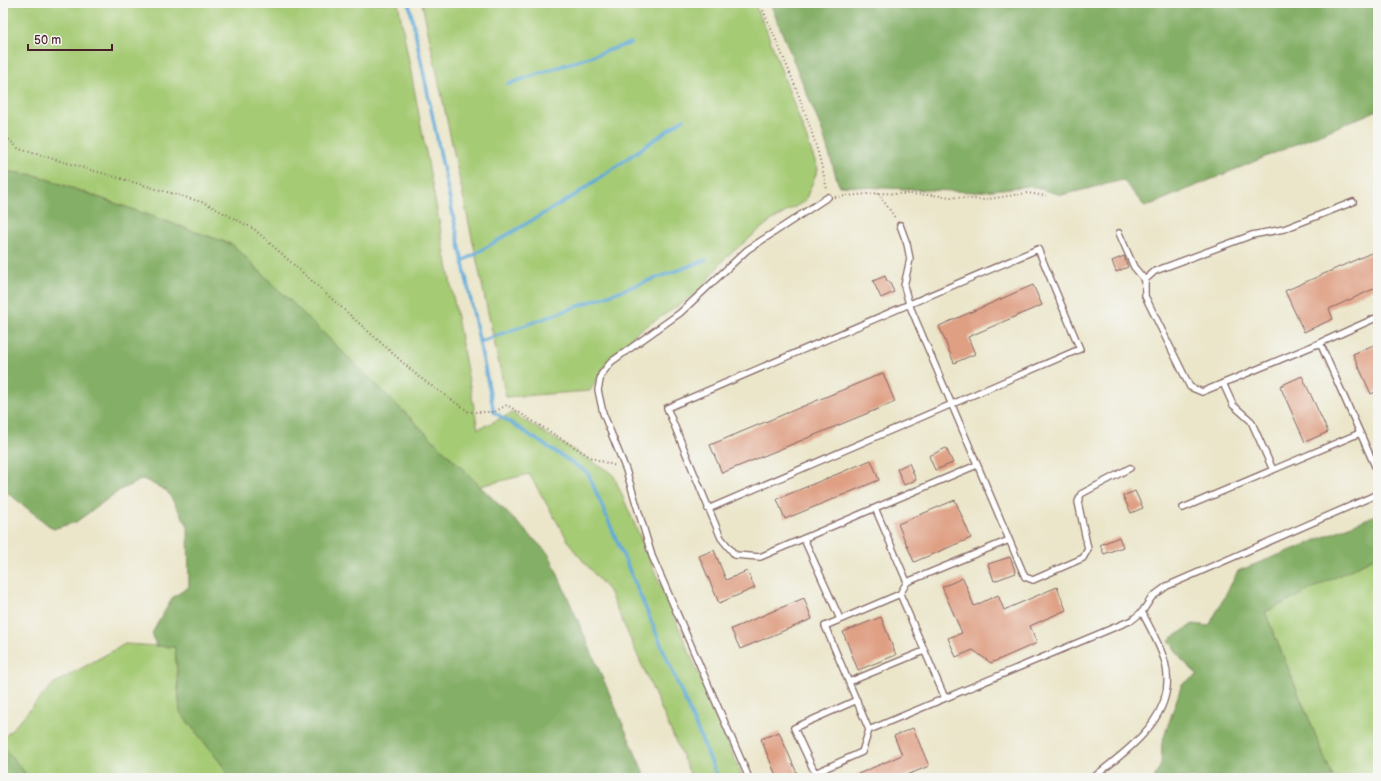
<svg xmlns="http://www.w3.org/2000/svg" width="1381" height="781" viewBox="0 0 1381 781" font-family="'Balsamiq Sans',sans-serif">
<style>
.green{fill:#a6cb75;stroke:#787550}
.forest{fill:#84af66;stroke:#676748}
.lines{fill:none;stroke-linecap:round;stroke-linejoin:round}
.stream{stroke:#60aad8;stroke-width:3.5}
.building{fill:#df9f83}
.lane-casing{stroke:#826563;stroke-width:8}
.path{stroke:#826563;stroke-width:2;stroke-dasharray:1 3;stroke-linecap:butt}
.lane{stroke:#fff;stroke-width:5.5}
</style>
<rect width="100%" height="100%" fill="#f6f6f2"/>
<filter id="ink" filterUnits="userSpaceOnUse"><feTurbulence type="fractalNoise" baseFrequency=".025" numOctaves="2"/><feDisplacementMap in="SourceGraphic" scale="8" xChannelSelector="R" yChannelSelector="G"/><feConvolveMatrix kernelMatrix="1 2 1 2 8 2 1 2 1" color-interpolation-filters="sRGB"/></filter>
<filter id="wash" filterUnits="userSpaceOnUse"><feTurbulence type="fractalNoise" baseFrequency=".012" numOctaves="4" result="noise"/><feDisplacementMap in="SourceGraphic" scale="16" xChannelSelector="R" yChannelSelector="G"/><feGaussianBlur stdDeviation="0.9" result="paint"/><feColorMatrix in="noise" values="0 0 0 0 0 0 0 0 0 0 0 0 0 0 0 0 0 1.4 0 .05"/><feComposite in="paint" operator="in"/></filter>
<g filter="url(#wash)">
<rect width="100%" height="100%" fill="#ebe6ca"/>
<!-- green -->
<path class="green" d="M3 3H398L478 429 512 413 613 474 743 778H692L609 591 573 549 529 474 480 486 233 245 35 175 3 171Z
M422 3H754L766 29 818 169 805 201 769 222 724 259 698 293 637 332 606 364 590 391 506 397Z
M1378 556V778H1333L1265 612Z
M125 644 175 647 180 712 223 766 228 778H29L3 746V739L53 684Z"/>
<!-- forest -->
<path class="forest" d="M770 3H1378V110L1145 207 1123 180 1062 195 1029 186 975 192 839 186 821 128Z
M3 171 35 175 233 245 480 486 549 554 646 778H228L223 766 180 712 175 647 156 646 152 633 173 597 189 587 188 526 167 491 143 479 120 490 76 522 53 529 3 489Z
M1378 514V556L1265 612 1333 778H1154L1161 765 1162 743 1182 684 1198 675 1182 660 1169 640 1193 624 1209 626 1238 571 1314 541Z
M3 746 29 778H3Z"/>
<g class="lines">
<!-- stream -->
<path class="stream" d="M409 3 494 412 588 473 718 778
M508 84 631 43
M463 261 575 195 684 119
M479 342 706 260"/>
</g>
<g id="blocks">
<!-- building -->
<path class="building" d="M1378 250V287L1329 309 1333 319 1304 332 1285 291Z
M1124 256 1128 267 1116 272 1112 261Z
M885 276 887 281H889L894 292 881 298 873 281Z
M1033 285 1042 305 968 337 975 354 954 363 939 326Z
M1378 343V391L1371 394 1353 354Z
M883 373 895 402 722 473 710 445Z
M1302 376 1328 432 1305 442 1280 386Z
M946 448 953 463 935 470 929 456Z
M871 460 879 480 785 519 777 499Z
M909 463 916 480 904 485 897 469Z
M1135 491 1143 508 1131 513 1123 496Z
M955 500 971 538 914 562 898 524Z
M1119 537 1123 547 1104 554 1100 545Z
M714 550 726 580 747 571 755 588 719 603 699 556Z
M1010 557 1016 573 994 581 988 564Z
M963 578 974 606 998 595 1004 610 1057 587 1066 610 1030 626 1037 643 991 663 973 650 956 657 948 638 962 633 942 587Z
M804 598 812 619 740 649 731 629Z
M881 617 896 655 858 670 843 632Z
M913 728 929 766 900 778H849L902 755 894 736Z
M779 732 799 778H777L761 739Z"/>
</g>
</g>
<g filter="url(#ink)">
<use href="#blocks" fill-opacity="0" stroke="#826563" stroke-width="1"/>
<g class="lines">
<!-- lane casing -->
<g class="lane-casing">
<path id="lane" d="M1353 202 1284 229 1252 235 1155 271 1145 280V296L1190 387 1202 392 1320 343 1378 473
M900 225 907 244 910 259 904 286 909 304 1025 577 1033 580 1083 558 1088 549 1078 502 1081 494 1130 468
M1119 233 1134 267 1145 280
M1320 343 1378 317
M1223 383 1233 405 1251 421 1273 470
M1183 508 1360 433
M708 509 1080 349 1038 249 667 408 721 538 735 555 760 557 875 508
M804 539 840 619
M907 582 875 508 977 465
M900 594 825 626 869 730 1132 620 1142 612 1152 597 1167 586 1378 494
M849 682 924 651
M945 698 900 594 907 582 1009 540
M857 700 794 728 815 773 862 752 869 730
M749 778 652 556 626 470 603 413 598 390 601 375 611 362 680 313 747 250 828 197
M1093 778C1128 749 1179 716 1165 662 1160 645 1150 628 1142 612"/>
</g>
<!-- path -->
<path class="path" d="M760 3C786 63 814 125 827 190
M3 134 19 149 205 203 254 229 419 377 469 412H494L507 405 592 458 616 466
M878 193 896 219
M835 197 878 193 931 195 982 200 1027 193 1046 196"/>
<!-- lane -->
<use href="#lane" class="lane"/>
</g>
</g>
<!-- margin -->
<rect width="1381" height="781" fill="none" stroke="#f6f6f2" stroke-width="16"/>
<!-- scale -->
<path d="M28 44v6h84v-6" fill="none" stroke="#4a1f2b" stroke-width="2"/>
<text x="34" y="44" font-size="12" fill="#4a1f2b" stroke="#f6f6f2" stroke-width="3" paint-order="stroke">50 m</text>
</svg>
